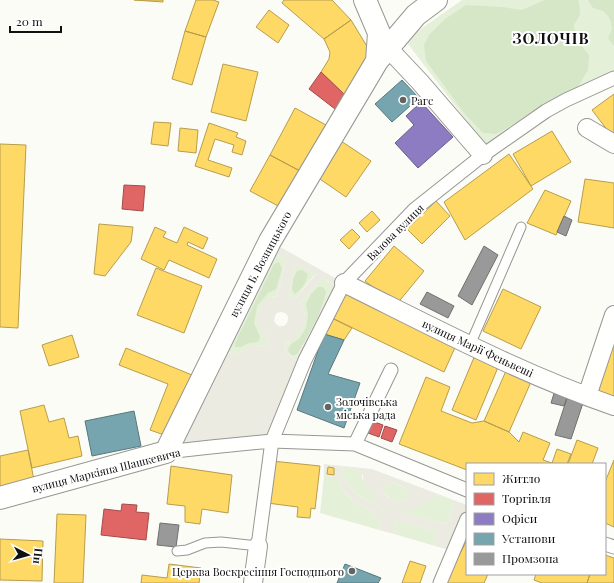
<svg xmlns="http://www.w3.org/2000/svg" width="614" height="583" viewBox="0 0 614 583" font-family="'Playfair Display',serif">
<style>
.green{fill:#e5f0d9}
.forest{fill:#d5e7c7}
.plaza{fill:#ecebe2;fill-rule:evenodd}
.homes{fill:#ffd966;stroke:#b79d4c}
.shops{fill:#e06666;stroke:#a24c4c}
.offices{fill:#8e7cc3;stroke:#685c8d}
.public{fill:#76a5af;stroke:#57787f}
.industry{fill:#999;stroke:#707070}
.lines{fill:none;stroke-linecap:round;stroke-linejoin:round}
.service-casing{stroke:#969694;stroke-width:11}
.pedestrian-casing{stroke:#969694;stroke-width:15}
.minor-casing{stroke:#969694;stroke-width:20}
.tertiary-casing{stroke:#969694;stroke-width:24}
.service{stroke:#fffffe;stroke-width:9}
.pedestrian{stroke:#fffffe;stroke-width:13}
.minor{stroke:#fffffe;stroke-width:18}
.tertiary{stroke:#fffffe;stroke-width:22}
.poi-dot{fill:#636361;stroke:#fff;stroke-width:1.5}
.labels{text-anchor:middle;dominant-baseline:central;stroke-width:4;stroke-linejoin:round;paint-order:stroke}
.poi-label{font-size:11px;fill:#101010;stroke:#fff;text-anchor:start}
.street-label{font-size:11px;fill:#101010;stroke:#fff}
.district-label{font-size:15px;font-weight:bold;letter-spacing:1px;fill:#101010;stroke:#fff}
</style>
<rect width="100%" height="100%" fill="#fcfcf7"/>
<!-- green -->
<path class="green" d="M462 0H614V80L485 145 405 40Z
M276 254 286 260 277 296 273 297 264 335 269 339 265 347 257 345 242 351 236 355 227 351Z
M295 264 315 274 295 299 289 295Z
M322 278 335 285 295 360 284 349 285 343 289 342 305 318 304 310 300 303Z
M342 466 362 472V478L380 504 379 505 369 502 355 493 344 479 341 472Z
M324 476 337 477 342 488 349 497 352 500 364 507 376 513 382 521 379 530 320 513Z
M392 483C398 484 415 491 407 498 399 505 386 498 383 490 384 485 387 484 392 483Z
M436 495 452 500 454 505 449 520 444 524 400 512 401 510Z
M397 520 438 532 435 546 394 534Z"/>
<!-- forest -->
<path class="forest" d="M545 0H578L579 2 580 15 574 25 576 39 589 55 588 70 576 90 530 116 496 134 483 133 464 113 426 61 424 45 429 35 445 19 466 5 502 7 522 10Z
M588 0H614V46L608 38 612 29 611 22 608 16 603 11 593 8Z
M279 262 282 269 276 289 268 293 257 306 254 323 260 337 258 342 249 343 241 347H235V343L274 264Z
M302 270 308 274C306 283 302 289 295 294L292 290 293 279 297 271Z
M318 287H323L326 292C321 314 309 334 298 353L295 355H291L288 350 291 344 299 339 306 328 308 315 306 304 311 294Z"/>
<!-- plaza -->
<path class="plaza" d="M275 244 344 283 272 441 173 451ZM276 254 286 260 277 296 267 300 262 305 259 311 257 319 260 330 264 335 269 339 265 347 257 345 250 346 236 355 227 351ZM295 264 315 275 295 299 289 295ZM322 278 335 285 295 360 284 349 285 343 295 339 301 333 304 326 305 318 304 310 300 303ZM281 312 285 313 288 316V320L287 323 284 326H279L276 324 274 321 275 316 277 313Z
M324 464 372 469 467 505V509L449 550 435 546 437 532 421 527 397 521 394 534 379 530 382 521 374 519 376 513 364 507 352 500 342 488 337 477 324 476ZM342 466 362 472 364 483 379 504V505L369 502 355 493 344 479 341 472ZM392 483 400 485 407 490 408 493V496L406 499 401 501 389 498 386 495 383 490 384 487 386 485ZM436 495 452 500 454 505 449 520 444 524 401 512V510H409L424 505Z"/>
<!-- homes -->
<path class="homes" d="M134 0H163V2Z
M196 0H213L219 2 206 37 185 31Z
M284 0H332L351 20 324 39 282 3Z
M269 10 289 25 278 43 256 27Z
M351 20 368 48V63L346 96 321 72 329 59 330 52 324 39Z
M185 31 206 37 192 85 172 79Z
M223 64 258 72 246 121 211 112Z
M614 94V139L592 110Z
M295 108 326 125 300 171 270 155Z
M154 122 171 123 168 146 151 144Z
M209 123 238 133 236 137 246 141 242 155 232 152 234 145 215 139 208 160 232 168 229 177 195 166Z
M180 128 198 130 196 153 178 151Z
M552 131 571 162 531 186 513 154Z
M341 141 371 161 346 197 317 177Z
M0 144 26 145 18 328 0 327Z
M509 154 533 189 465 240 444 202Z
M270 155 300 171 280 207 250 191Z
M585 179 614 183V228L578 222Z
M545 190 571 201 556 235 527 223Z
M436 201 450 216 422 244 407 229Z
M372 211 380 220 367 232 359 223Z
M99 224 133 227 131 242 105 276 94 274Z
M155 227 166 232 163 237 177 243 184 227 208 238 203 249 188 242 187 245 217 259 209 278 169 260 164 270 141 259Z
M352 229 360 237 349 249 340 240Z
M394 246 424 271 396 305 365 281Z
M156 268 202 286 184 333 137 315Z
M346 289 457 343 444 372 332 318Z
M503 289 541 307 521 349 483 331Z
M332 318 352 328 344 340 324 334Z
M72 335 79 357 49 366 42 345Z
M614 341V401L595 391Z
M126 348 192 375 167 436 150 430 168 384 119 365Z
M475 355 499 365 476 420 452 410Z
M509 364 534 375 509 432 484 421Z
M426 377 450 387 441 411 472 423 484 421 509 432 519 442 523 432 550 443 543 460 552 463 557 449 571 454 567 464H467V470L399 444Z
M44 405 49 422 64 418 69 438 78 436 82 456 32 468 20 411Z
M577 440 598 448 592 464H568Z
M28 450 34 480 0 488V456Z
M614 460V527L605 523V482Z
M272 461 320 466 315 509 311 508 310 518 297 517 298 507 267 503Z
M171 466 232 475 228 513 202 509 200 524 185 522V506L167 504Z
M328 467 334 468V475L327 474Z
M57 514 86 515 83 583H54Z
M0 539 43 541 42 581 0 580Z
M467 540V574H488L484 583H445Z
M605 555 614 558V583H587L590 574H605Z
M410 561 426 566 420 583H402Z
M169 564 201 568 199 583H141L142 575 167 578Z
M536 574H590L587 583H542L534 580Z"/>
<!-- shops -->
<path class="shops" d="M321 72 346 96 335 109 309 89Z
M124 185 145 186 143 211 122 209Z
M372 421 383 425 379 437 368 433Z
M385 426 397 430 392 442 381 438Z
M122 504 137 505 136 512 149 513 146 540 101 535 104 509 121 511Z"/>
<!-- offices -->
<path class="offices" d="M421 102 453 137 418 168 395 143 414 125 406 116Z"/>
<!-- public -->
<path class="public" d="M402 80 419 98 392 122 375 104Z
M324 334 344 340 328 374 360 383 344 428 297 410Z
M134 411 141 446 92 456 85 421Z
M345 564 381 578 378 583H337Z"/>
<!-- industry -->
<path class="industry" d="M564 216 572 220 566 236 557 232Z
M484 246 498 255 472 305 458 296Z
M427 292 454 306 448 318 420 304Z
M556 387 569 392 564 406 551 403Z
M568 395 584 400 571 439 555 435Z
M160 523 179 525 176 547 157 545Z"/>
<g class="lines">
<!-- service casing -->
<g class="service-casing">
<path id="service" d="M470 345 521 227
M177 551 187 550 205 543 221 542 258 546"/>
</g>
<!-- pedestrian casing -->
<g class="pedestrian-casing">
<path id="pedestrian" d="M355 444 391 370
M166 452 211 447 272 441 355 444 467 490
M605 544 614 547
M258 546 272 441 305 360 344 283 415 209 483 155 546 111 566 100 614 78
M440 583 467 519"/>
</g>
<!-- minor casing -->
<g class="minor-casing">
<path id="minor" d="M388 48 420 82 483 155
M587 128 614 144
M344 283C433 327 521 374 614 406
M587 396 614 315
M253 583 258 546"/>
</g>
<!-- tertiary casing -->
<g class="tertiary-casing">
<path id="tertiary" d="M365 0 379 33 377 61
M0 498 166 452 270 241 377 61 416 15 436 0"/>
</g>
<!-- service -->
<use href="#service" class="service"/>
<!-- pedestrian -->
<use href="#pedestrian" class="pedestrian"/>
<!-- minor -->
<use href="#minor" class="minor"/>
<!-- tertiary -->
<use href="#tertiary" class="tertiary"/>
</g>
<!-- markers -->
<g class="poi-dot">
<circle cx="403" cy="100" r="4"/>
<circle cx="328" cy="407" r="4"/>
<circle cx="352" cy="571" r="4"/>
</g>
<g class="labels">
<!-- poi labels -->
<g class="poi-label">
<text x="411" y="100">Рагс</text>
<text x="336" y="401">Золочівська<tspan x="336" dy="13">міська рада</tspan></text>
<text x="344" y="571" text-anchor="end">Церква Воскресіння Господнього</text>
</g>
<!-- street labels -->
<g class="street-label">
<text transform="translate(395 232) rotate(-45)">Валова вулиця</text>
<text transform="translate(260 264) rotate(-62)">вулиця Б. Возницького</text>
<text transform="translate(478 348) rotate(25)">вулиця Марії Феньвеші</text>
<text transform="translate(106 470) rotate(-14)">вулиця Маркіяна Шашкевича</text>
</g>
<!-- district labels -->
<g class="district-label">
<text x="551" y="38">ЗОЛОЧІВ</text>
</g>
</g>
<!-- legend -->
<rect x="466" y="463" width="140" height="112" fill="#ffffff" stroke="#9f9f9f"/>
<rect x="474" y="473" width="20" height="12" fill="#ffd966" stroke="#9f9f9f"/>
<text x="502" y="483" font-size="12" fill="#101010">Житло</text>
<rect x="474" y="493" width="20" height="12" fill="#e06666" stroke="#9f9f9f"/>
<text x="502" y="503" font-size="12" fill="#101010">Торгівля</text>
<rect x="474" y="513" width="20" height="12" fill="#8e7cc3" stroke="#9f9f9f"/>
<text x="502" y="523" font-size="12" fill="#101010">Офіси</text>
<rect x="474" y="533" width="20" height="12" fill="#76a5af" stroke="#9f9f9f"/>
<text x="502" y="543" font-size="12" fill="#101010">Установи</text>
<rect x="474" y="553" width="20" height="12" fill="#999999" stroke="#9f9f9f"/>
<text x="502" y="563" font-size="12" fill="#101010">Промзона</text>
<!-- north arrow -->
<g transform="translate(28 555) rotate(96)" stroke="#ffffff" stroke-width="3" paint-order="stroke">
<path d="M0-3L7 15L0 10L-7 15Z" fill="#101010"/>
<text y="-6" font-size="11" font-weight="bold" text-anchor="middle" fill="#101010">Пн</text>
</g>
<!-- scale -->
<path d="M10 26v6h51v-6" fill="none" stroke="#101010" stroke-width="2"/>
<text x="16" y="26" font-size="12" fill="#101010" stroke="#ffffff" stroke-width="3" paint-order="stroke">20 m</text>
</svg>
